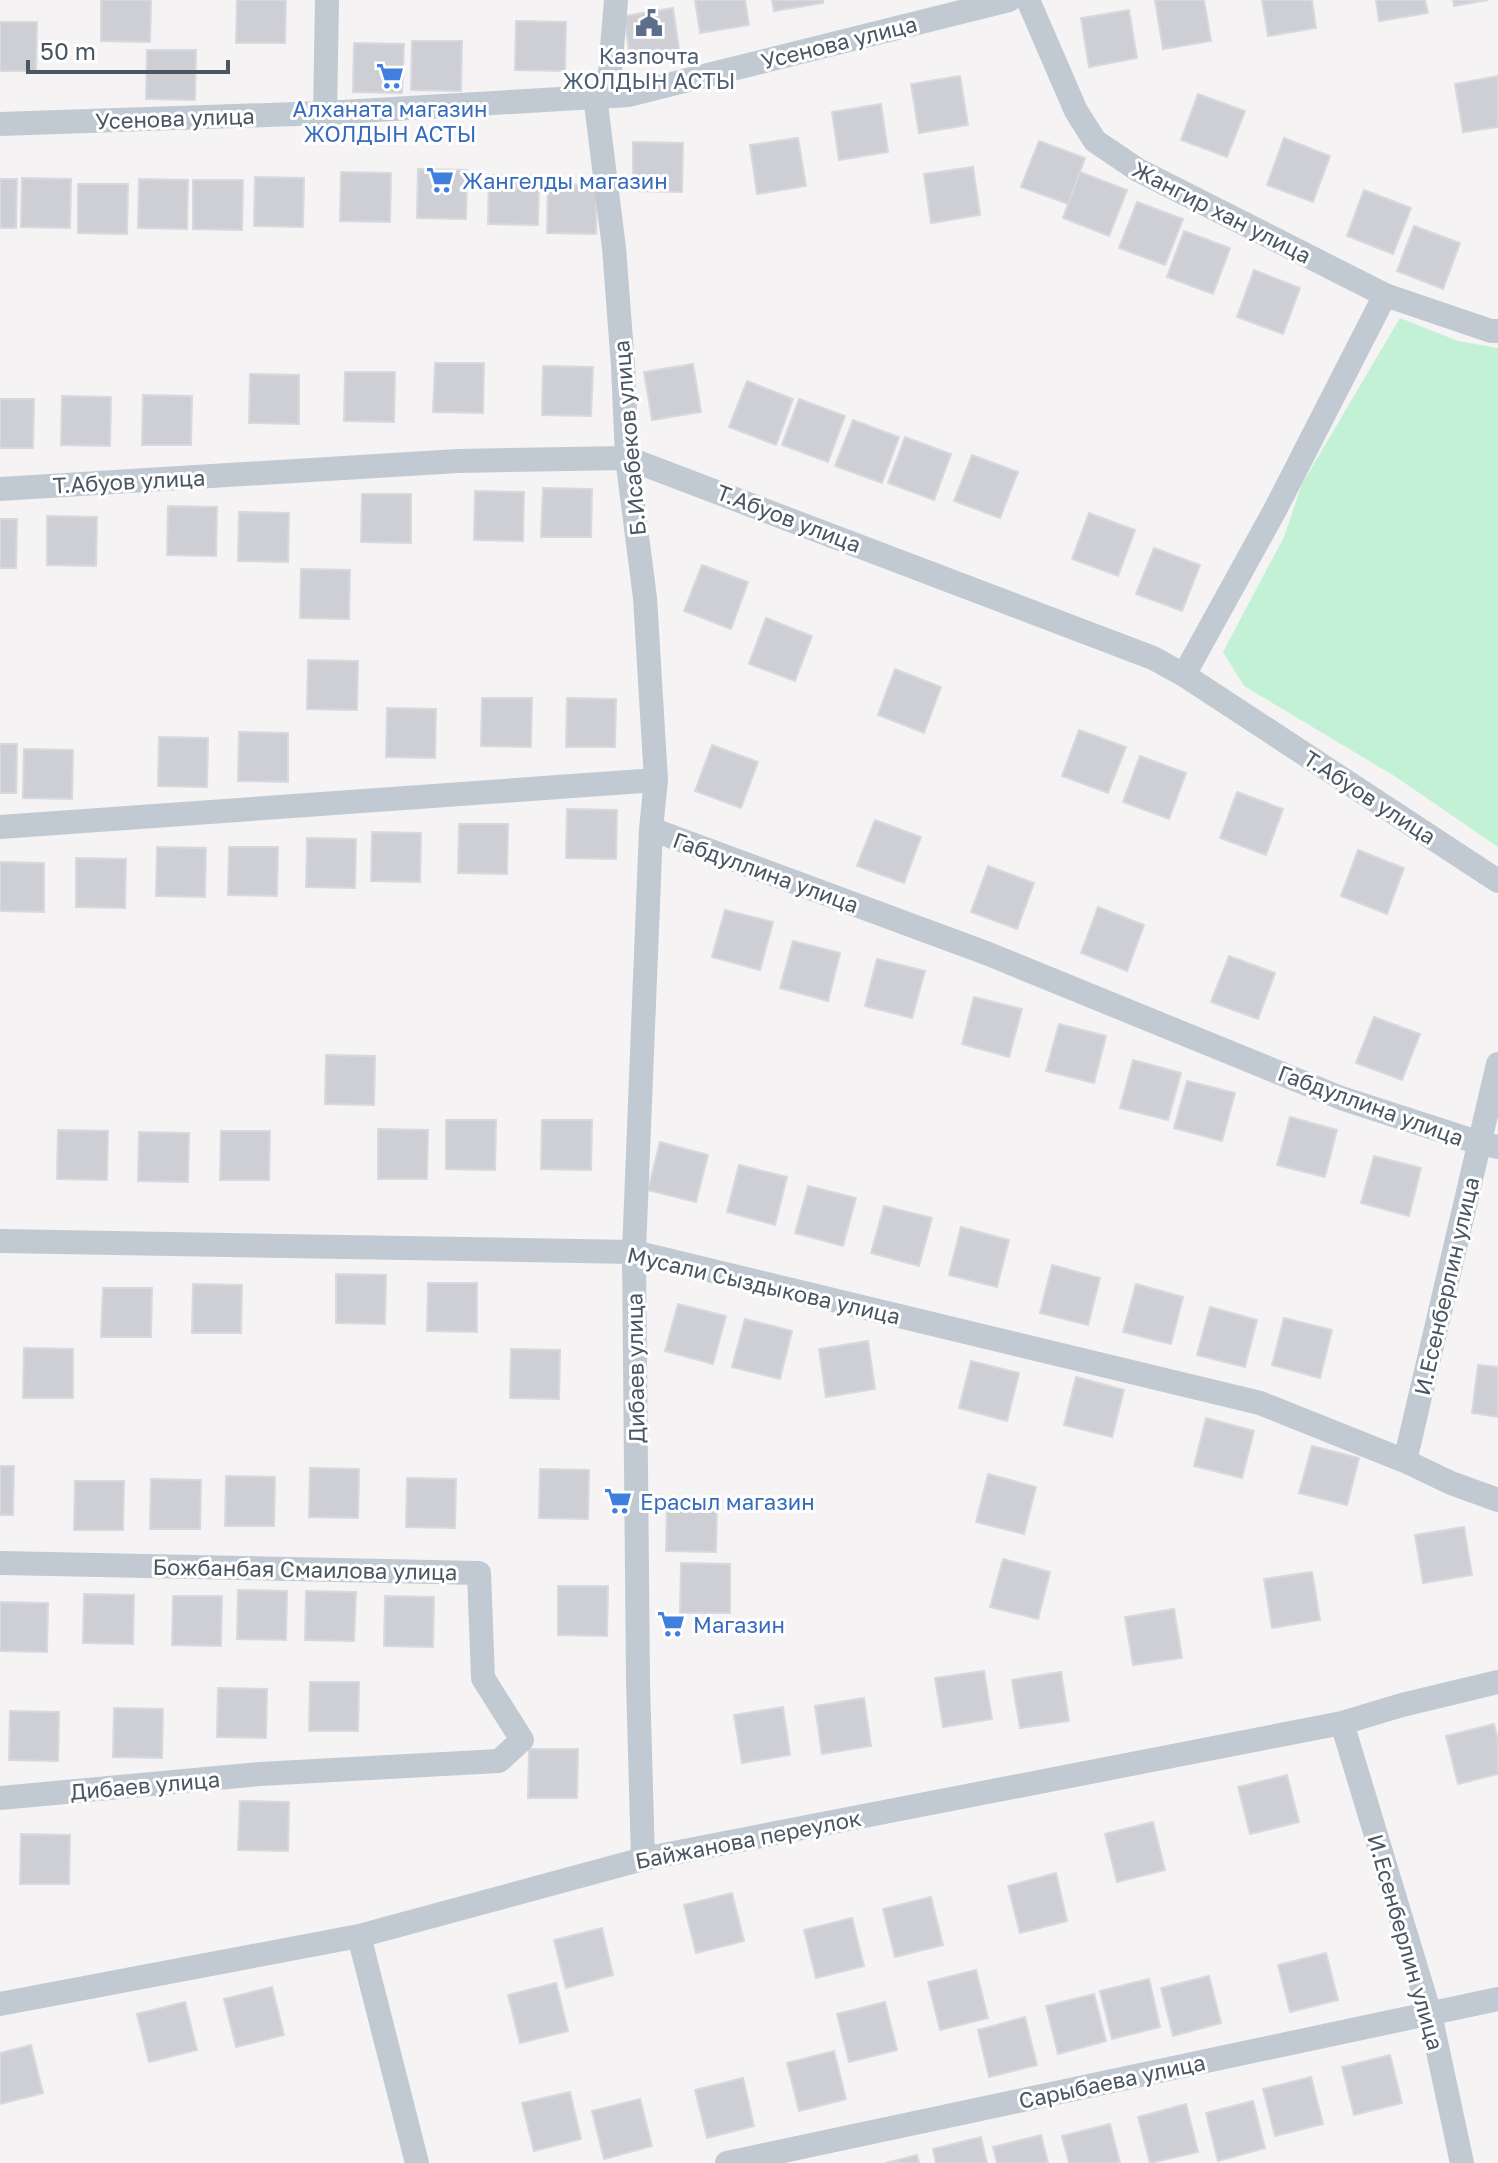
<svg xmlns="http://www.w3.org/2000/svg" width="1498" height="2163" viewBox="0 0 1498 2163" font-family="'Golos Text',sans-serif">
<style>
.green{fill:#c3f1d5}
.building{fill:#cdcfd5;stroke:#d7d9de;stroke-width:2}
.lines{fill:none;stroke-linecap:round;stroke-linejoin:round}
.street{stroke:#c1cad2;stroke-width:24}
.labels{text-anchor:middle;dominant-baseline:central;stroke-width:6;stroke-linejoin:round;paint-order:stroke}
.street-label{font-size:22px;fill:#4a5661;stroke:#fff}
.service-label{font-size:22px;fill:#4e5e75;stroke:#fff}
.shop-label{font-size:22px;fill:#366cbe;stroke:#fff;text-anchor:start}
</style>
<rect width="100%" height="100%" fill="#f5f3f3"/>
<!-- green -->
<path class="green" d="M1400 318 1458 341 1498 348V847L1396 777 1244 686 1223 652 1284 537 1302 484Z"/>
<!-- building -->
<path class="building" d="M101 0H151L150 42 101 41Z
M237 0H286L285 43H236Z
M695 0H745L749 25 700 33Z
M772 0H823V3L774 11Z
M1155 0H1204L1211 41 1163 49Z
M1262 0H1312L1316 28 1268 36Z
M1376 0H1425L1428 13 1379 21Z
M1453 0H1488L1454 6Z
M673 8 680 56 631 64 624 16Z
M1129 10 1137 58 1089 67 1081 18Z
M516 21 566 22 565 71 515 70Z
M0 22H37L36 71H0Z
M412 41H462L461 91 411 90Z
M354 43 404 44 402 93 353 92Z
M147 50H196L195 100 146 99Z
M960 76 968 125 919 133 911 84Z
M1498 76V127L1463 132 1455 84Z
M1198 94 1245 111 1227 157 1181 140Z
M881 104 888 152 839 160 832 112Z
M798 138 806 186 757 194 750 145Z
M1284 138 1330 156 1313 202 1267 185Z
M1039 141 1085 158 1068 204 1021 187Z
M633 142 683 143 682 192 633 191Z
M973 167 980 215 931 223 924 174Z
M418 169 467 170 466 219 417 218Z
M341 172 391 173 390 222 340 221Z
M1080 172 1127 190 1109 236 1063 218Z
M489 175 539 176 538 225 488 224Z
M255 177 304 178 303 227 254 226Z
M22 178 71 179 70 228 21 227Z
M0 179H17L16 228H0Z
M139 179 188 180 187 229 138 228Z
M193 180H243L242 230 193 229Z
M78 184H128L127 234 78 233Z
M548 184 597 185 596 234 547 233Z
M1364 190 1411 208 1393 254 1347 236Z
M1137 202 1183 219 1165 265 1119 248Z
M1414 226 1460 243 1443 289 1397 271Z
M1184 231 1230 248 1213 294 1167 277Z
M1254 270 1300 288 1283 334 1237 317Z
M435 363H484L483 413 433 412Z
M693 364 701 412 652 420 644 372Z
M543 366 593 367 591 416 542 415Z
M345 372H395L394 422 344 421Z
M250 374 299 375V424L249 423Z
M747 381 793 399 776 445 729 427Z
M143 395 192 396 191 445H142Z
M62 396 111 397 110 446 61 445Z
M0 399H34L33 448H0Z
M799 399 845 416 828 462 782 445Z
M853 420 899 437 882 483 835 466Z
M905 437 951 454 934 500 888 483Z
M972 455 1018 472 1000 518 954 501Z
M543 488 592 489 591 537H541Z
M475 491 524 492 523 541 474 540Z
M362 494H411V543L361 542Z
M168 506 217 507 216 556 167 555Z
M239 512 289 513 288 562 238 561Z
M1089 513 1135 530 1118 576 1072 559Z
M47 516 97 517 96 566 47 565Z
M0 519H17L16 568H0Z
M1154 548 1200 565 1182 611 1136 594Z
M702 565 748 582 731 629 684 611Z
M301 569 350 570 349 619 300 618Z
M766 618 812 636 795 681 749 664Z
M308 660 358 661 357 710 307 709Z
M895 669 941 687 924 733 878 715Z
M482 698H532L531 747 481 746Z
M567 698 616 699 615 747H566Z
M387 708 436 709 435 758 386 757Z
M1079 730 1126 747 1108 793 1062 776Z
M239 732 288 733V782L238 781Z
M159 737 208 738 207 787 158 786Z
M0 744H17L16 793H0Z
M712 745 758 762 741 808 695 791Z
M24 749 73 750 72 799 23 798Z
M1140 756 1186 773 1169 819 1123 802Z
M1237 792 1283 809 1266 855 1220 838Z
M567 809 617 810 616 859 566 858Z
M875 820 921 837 904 883 857 866Z
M459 824H508L507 874 458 873Z
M372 832 421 833 420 882 371 881Z
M307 838 356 839 355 888 306 887Z
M157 847 206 848 205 897 156 896Z
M229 847H278L277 896 228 895Z
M1358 850 1404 868 1387 914 1341 896Z
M76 858 126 859 125 908 76 907Z
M0 862 44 863V912L0 911Z
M988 866 1034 883 1017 929 971 912Z
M1098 907 1144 925 1127 971 1081 953Z
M725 910 773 922 760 970 712 957Z
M793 941 840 953 828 1001 780 988Z
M1229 956 1275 973 1258 1019 1211 1002Z
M877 959 925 971 912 1018 865 1006Z
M974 997 1022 1009 1009 1057 962 1044Z
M1374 1017 1420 1034 1402 1080 1356 1063Z
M1059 1024 1106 1036 1094 1083 1046 1071Z
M326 1055 375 1056 374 1105 325 1104Z
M1133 1060 1181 1073 1168 1120 1120 1108Z
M1187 1081 1235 1093 1222 1141 1174 1128Z
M1290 1117 1337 1130 1325 1177 1277 1165Z
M446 1120H496L495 1170 446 1169Z
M542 1120H592L591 1170 541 1169Z
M378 1129 428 1130 427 1179H378Z
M58 1130 108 1131 107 1180 57 1179Z
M221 1131H270L269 1180H220Z
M139 1132 189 1133 188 1182 138 1181Z
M660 1142 708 1155 696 1202 648 1190Z
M1374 1156 1421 1168 1409 1216 1361 1203Z
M739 1165 787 1177 775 1225 727 1212Z
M808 1186 856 1198 843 1246 795 1233Z
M884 1206 932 1218 919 1266 871 1253Z
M961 1227 1009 1240 997 1287 949 1275Z
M1052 1265 1100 1278 1088 1325 1040 1313Z
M336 1274 386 1275 385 1324 336 1323Z
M428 1283H477V1332L427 1331Z
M193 1284 242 1285 241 1333H192Z
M1136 1284 1183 1297 1171 1344 1123 1332Z
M103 1288H152L151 1337H101Z
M678 1304 726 1316 713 1364 665 1351Z
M1210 1307 1257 1320 1245 1367 1197 1355Z
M1284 1318 1332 1330 1320 1378 1272 1365Z
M745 1319 792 1331 780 1379 732 1367Z
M868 1341 875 1389 826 1397 819 1349Z
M24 1348 73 1349V1398H23Z
M511 1349 560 1350 559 1399 510 1398Z
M971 1361 1019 1373 1007 1421 959 1408Z
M1478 1365 1498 1367V1417L1472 1413Z
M1076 1377 1124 1390 1112 1437 1064 1425Z
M1206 1418 1254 1431 1242 1478 1194 1466Z
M1312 1446 1359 1458 1347 1505 1299 1493Z
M0 1466H14L13 1515H0Z
M310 1468 359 1469 358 1518 309 1517Z
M540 1469 589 1470 588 1519 539 1518Z
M988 1474 1036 1487 1024 1534 976 1522Z
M226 1476 275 1477 274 1526H225Z
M407 1478 456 1479 455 1528 406 1527Z
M151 1479 201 1480 200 1529H150Z
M75 1481H124L123 1530H74Z
M667 1502H717L716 1552 666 1551Z
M1464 1527 1472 1575 1423 1583 1415 1535Z
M1003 1559 1050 1572 1038 1619 990 1607Z
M681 1563 730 1564V1613H680Z
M1312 1572 1320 1620 1272 1628 1264 1579Z
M558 1586H608L607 1636 558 1635Z
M238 1590 287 1591 286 1640 237 1639Z
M306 1591 356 1592 354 1641 305 1640Z
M84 1594 134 1595 133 1644 83 1643Z
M173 1596H222L221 1646 172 1645Z
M385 1596 434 1597 433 1647 384 1646Z
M0 1602 48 1603 47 1652 0 1651Z
M1174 1609 1182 1658 1133 1665 1125 1617Z
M984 1671 992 1719 943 1727 935 1678Z
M1061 1672 1069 1721 1020 1728 1012 1680Z
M310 1682H359L358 1731H309Z
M218 1688 267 1689 266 1738 217 1737Z
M864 1698 871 1746 822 1754 815 1706Z
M783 1707 790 1755 742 1763 734 1715Z
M114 1708 163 1709 162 1758 113 1757Z
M10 1711 59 1712 58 1761 9 1760Z
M1494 1724 1498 1740V1774L1458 1784 1446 1736Z
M529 1749H578L577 1798H528Z
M1287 1775 1299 1822 1250 1834 1238 1787Z
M240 1801 289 1802 288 1851 238 1850Z
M1153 1822 1165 1870 1117 1882 1105 1834Z
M21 1834 70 1835 69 1884H20Z
M1056 1873 1067 1921 1020 1933 1008 1886Z
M732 1893 744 1941 696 1953 684 1905Z
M931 1897 943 1945 895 1957 883 1909Z
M852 1918 864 1966 816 1978 804 1930Z
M602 1928 613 1975 566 1988 554 1940Z
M1326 1953 1338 2000 1290 2012 1278 1965Z
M976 1970 988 2018 940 2030 928 1982Z
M1209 1976 1221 2023 1173 2036 1161 1988Z
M1149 1979 1160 2027 1112 2039 1100 1991Z
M556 1983 568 2031 520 2043 508 1995Z
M272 1987 284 2035 236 2047 224 1999Z
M1094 1994 1106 2041 1058 2054 1046 2006Z
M185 2002 197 2050 149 2062 137 2014Z
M885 2002 897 2050 849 2062 837 2014Z
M1025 2017 1037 2065 989 2077 978 2030Z
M31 2045 43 2093 0 2104V2053Z
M834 2051 846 2099 799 2111 787 2063Z
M1390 2055 1402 2103 1354 2115 1342 2067Z
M1311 2077 1323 2124 1275 2136 1263 2089Z
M743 2078 754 2126 707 2138 695 2090Z
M570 2092 581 2139 534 2151 522 2103Z
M640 2099 652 2146 604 2159 592 2111Z
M1253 2101 1265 2148 1218 2161 1206 2113Z
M1186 2104 1198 2152 1150 2163 1138 2117Z
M1110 2124 1120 2163H1069L1062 2136Z
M1041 2135 1048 2163H997L993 2147Z
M981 2137 987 2163H936L933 2149Z
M917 2155 919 2163H886Z"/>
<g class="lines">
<!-- street -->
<path class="street" d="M1028 0 1076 111 1095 141 1138 170 1385 295 1491 331H1498
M608 95 616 0
M595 96 614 248 623 366 627 458 645 598 656 780
M325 113 327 0
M0 124 325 113 628 95 1009 0
M0 489 458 461 627 458 1153 658 1184 675 1498 881
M1184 675 1275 510 1385 295
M0 827 656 780 651 829 986 953 1341 1098 1480 1143 1498 1147
M0 1241 634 1252 1260 1403 1405 1461 1451 1483 1498 1500
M1405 1461 1498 1064
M0 1563 479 1573 483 1678 522 1740 499 1761 260 1774 0 1798
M1342 1723 1430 2014 1462 2163
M643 1859 638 1681 634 1252 651 829
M359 1936 417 2163
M0 2004 359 1936 643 1859 1342 1723 1402 1705 1498 1682
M727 2163 1498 1999"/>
</g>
<!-- icons -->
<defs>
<g id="civic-bare" transform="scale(2.16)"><path d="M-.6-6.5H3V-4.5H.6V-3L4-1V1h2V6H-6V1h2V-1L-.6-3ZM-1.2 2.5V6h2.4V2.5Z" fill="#5c6f8a" stroke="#fff" stroke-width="2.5" paint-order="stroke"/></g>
<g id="supermarket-bare" transform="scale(2.16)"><path d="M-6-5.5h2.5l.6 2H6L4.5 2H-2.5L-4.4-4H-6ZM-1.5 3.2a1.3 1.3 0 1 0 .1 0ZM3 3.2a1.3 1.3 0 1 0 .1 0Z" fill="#3f7fe0" stroke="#fff" stroke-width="2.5" paint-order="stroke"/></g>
</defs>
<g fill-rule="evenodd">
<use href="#civic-bare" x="649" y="23"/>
<use href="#supermarket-bare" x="390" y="76"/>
<use href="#supermarket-bare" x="440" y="180"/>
<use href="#supermarket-bare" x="618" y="1501"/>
<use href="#supermarket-bare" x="671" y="1624"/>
</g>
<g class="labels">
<!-- street labels -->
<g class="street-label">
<text transform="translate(839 42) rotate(-14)">Усенова улица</text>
<text transform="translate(175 118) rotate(-2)">Усенова улица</text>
<text transform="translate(1222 212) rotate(27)">Жангир хан улица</text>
<text transform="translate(629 438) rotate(-95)">Б.Исабеков улица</text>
<text transform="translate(129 481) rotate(-3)">Т.Абуов улица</text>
<text transform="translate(789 518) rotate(21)">Т.Абуов улица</text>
<text transform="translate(1370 797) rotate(33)">Т.Абуов улица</text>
<text transform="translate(766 872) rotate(20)">Габдуллина улица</text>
<text transform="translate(1371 1105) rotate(20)">Габдуллина улица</text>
<text transform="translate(764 1285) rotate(13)">Мусали Сыздыкова улица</text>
<text transform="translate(1446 1286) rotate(-77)">И.Есенберлин улица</text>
<text transform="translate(635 1368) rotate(-91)">Дибаев улица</text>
<text transform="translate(305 1569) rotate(1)">Божбанбая Смаилова улица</text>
<text transform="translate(145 1785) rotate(-5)">Дибаев улица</text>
<text transform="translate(748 1839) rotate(-11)">Байжанова переулок</text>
<text transform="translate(1406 1942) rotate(74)">И.Есенберлин улица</text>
<text transform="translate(1112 2081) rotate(-12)">Сарыбаева улица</text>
</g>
<!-- service labels -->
<g class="service-label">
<text x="649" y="55">Казпочта<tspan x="649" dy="25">ЖОЛДЫН АСТЫ</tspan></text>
</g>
<!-- shop labels -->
<g class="shop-label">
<text x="390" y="108" text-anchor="middle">Алханата магазин<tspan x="390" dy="25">ЖОЛДЫН АСТЫ</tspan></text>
<text x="462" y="180">Жангелды магазин</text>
<text x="640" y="1501">Ерасыл магазин</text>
<text x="693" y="1624">Магазин</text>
</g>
</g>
<!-- scale -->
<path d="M28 60v12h200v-12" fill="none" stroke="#4a5661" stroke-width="4"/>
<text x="40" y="60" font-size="24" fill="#4a5661" stroke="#ffffff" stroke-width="6" paint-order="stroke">50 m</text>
</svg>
